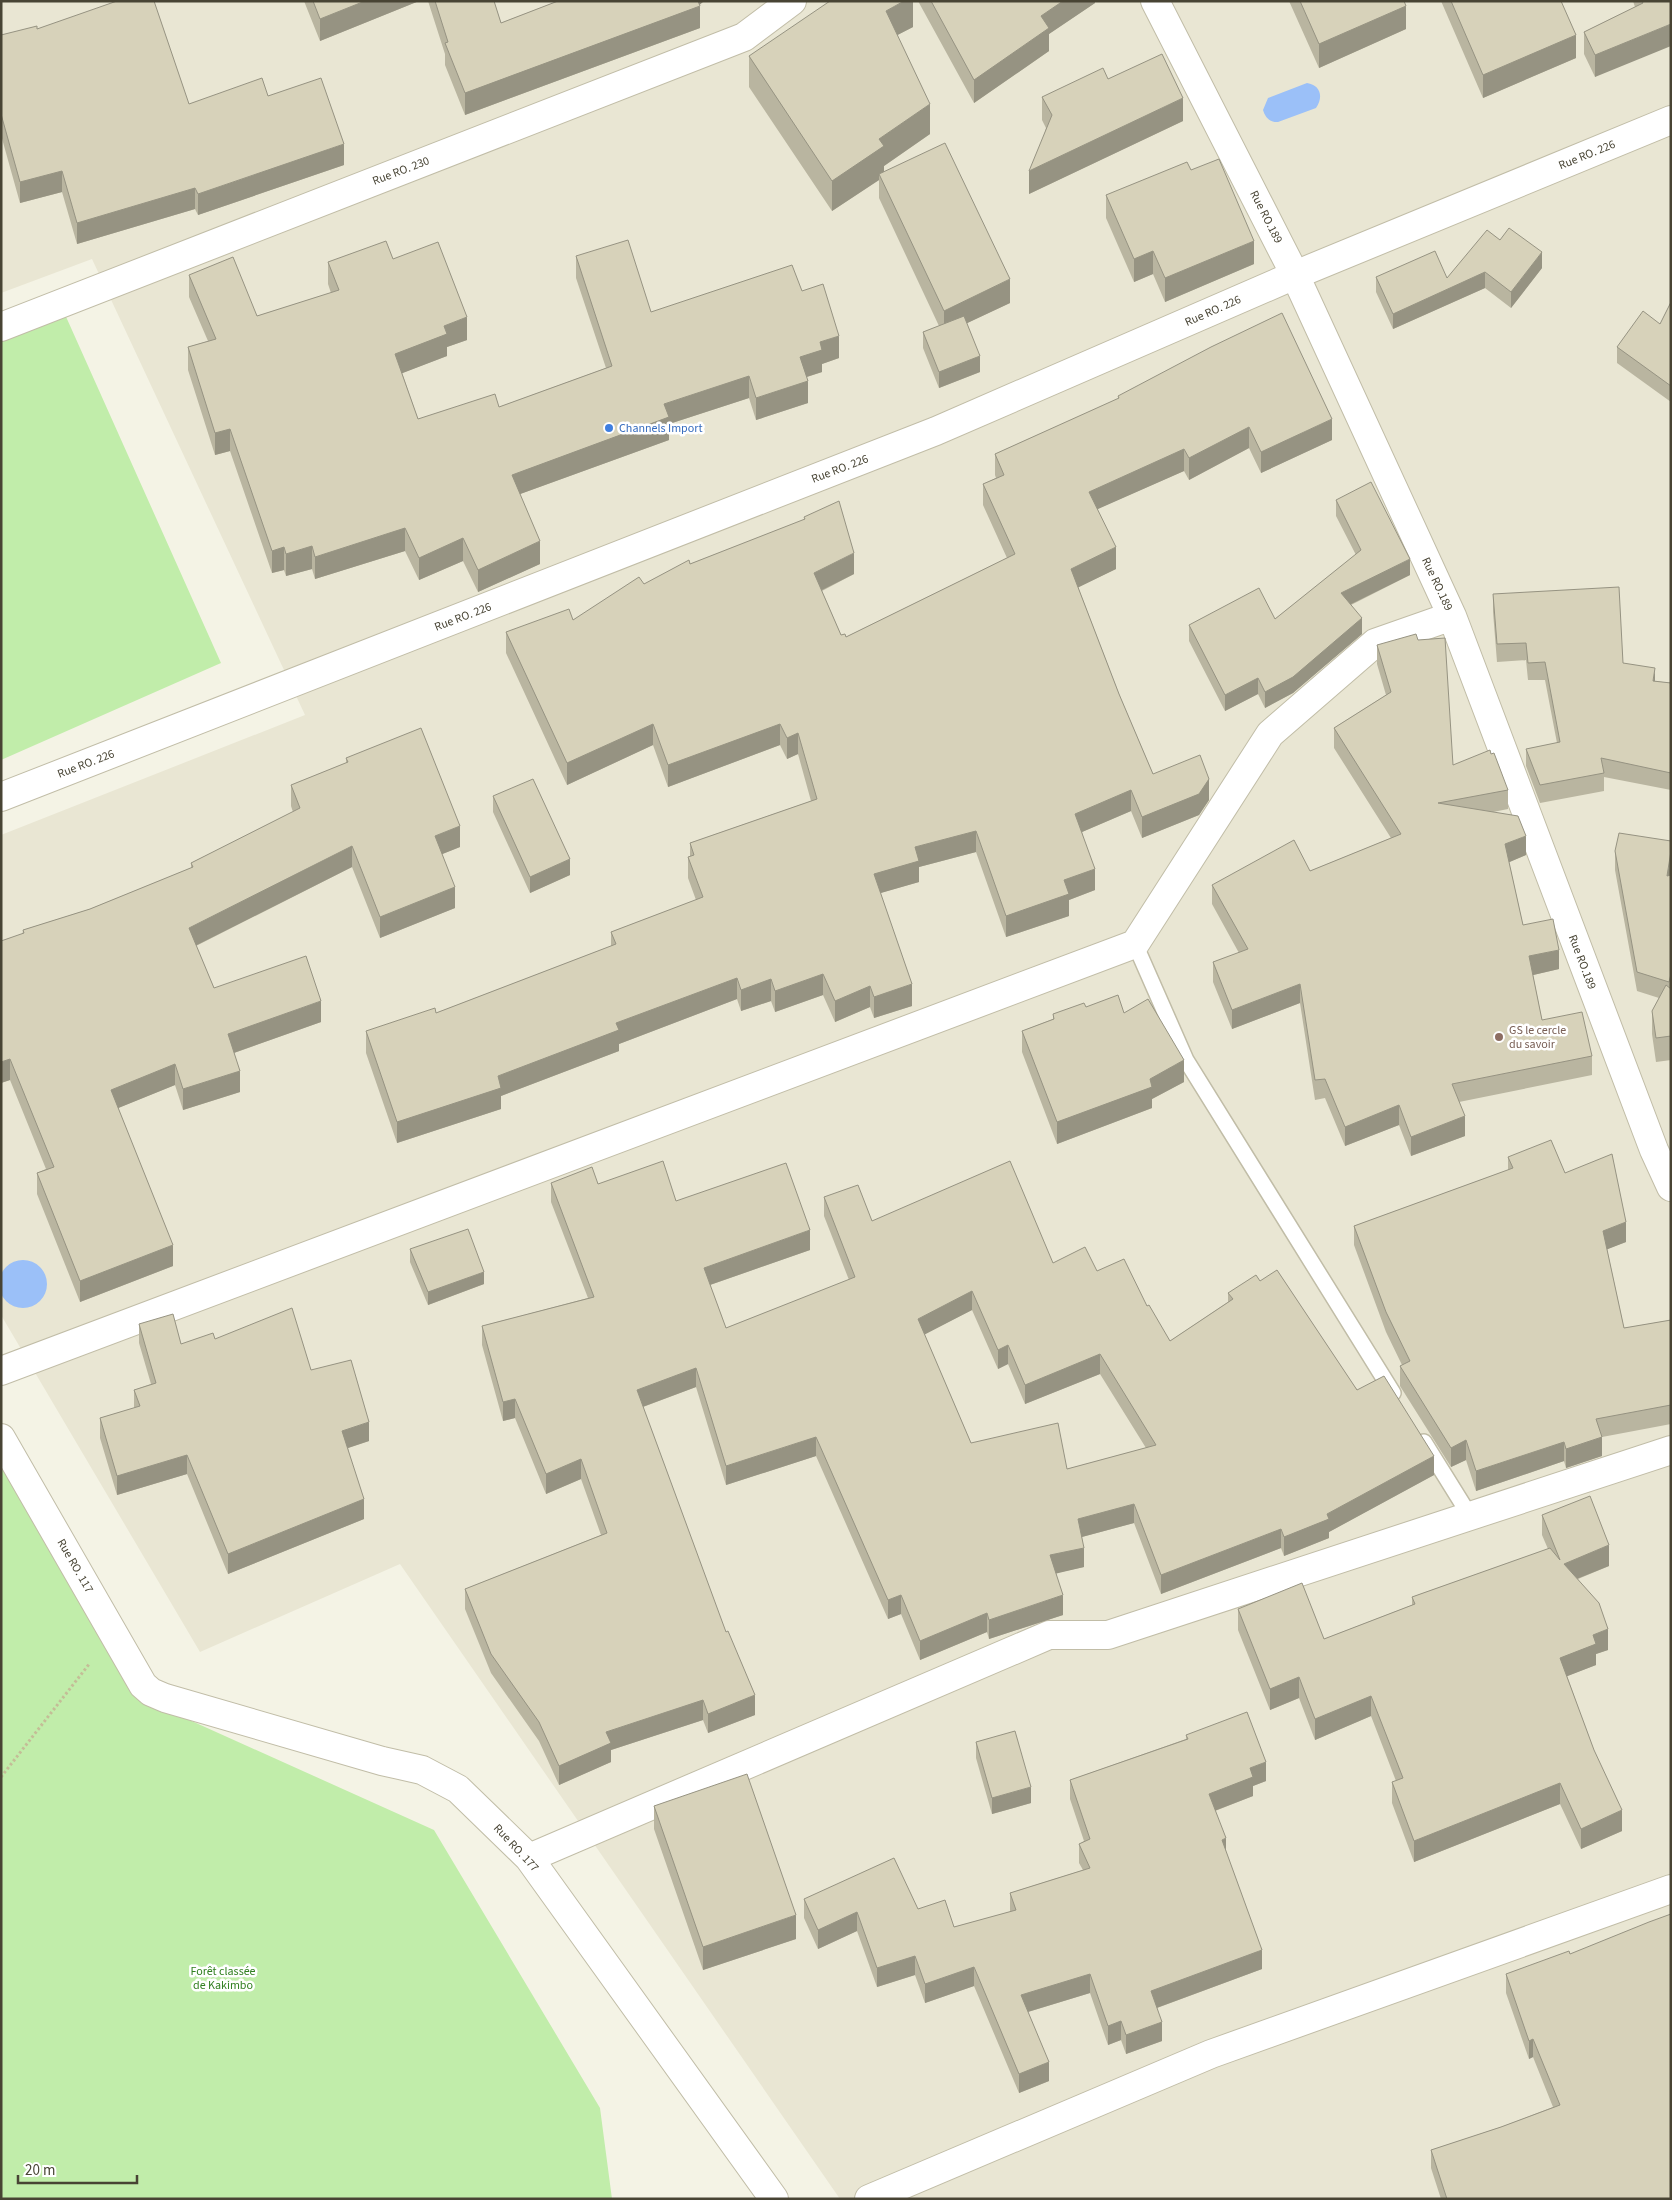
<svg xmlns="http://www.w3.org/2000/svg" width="1672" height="2200" viewBox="0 0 1672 2200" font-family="'Source Sans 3',sans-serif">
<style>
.residential{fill:#e9e6d3}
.green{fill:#c1edaa}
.water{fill:#9bc0f8}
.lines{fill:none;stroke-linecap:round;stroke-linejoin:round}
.service-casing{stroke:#c1bda7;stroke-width:18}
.minor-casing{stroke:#c1bda7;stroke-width:30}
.tertiary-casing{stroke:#c1bda7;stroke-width:30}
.path{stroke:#c4bd97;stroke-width:3;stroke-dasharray:2.5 2.5;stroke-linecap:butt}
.service{stroke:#fff;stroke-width:15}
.minor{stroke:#fff;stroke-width:28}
.tertiary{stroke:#fff;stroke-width:28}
.wall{fill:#b9b5a0;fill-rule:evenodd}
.shaded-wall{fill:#969382}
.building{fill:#d7d2ba;stroke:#969382;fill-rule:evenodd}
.shop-dot{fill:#3f7fe0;stroke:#fff;stroke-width:2}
.education-dot{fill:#8d6e63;stroke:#fff;stroke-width:2}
.labels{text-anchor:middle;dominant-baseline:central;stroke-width:5;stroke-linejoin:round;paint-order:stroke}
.street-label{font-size:12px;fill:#484434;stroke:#fff}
.shop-label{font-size:12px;fill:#366cbe;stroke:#fff;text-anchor:start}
.education-label{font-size:12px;fill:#785e54;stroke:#fff;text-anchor:start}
.park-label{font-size:12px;fill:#328021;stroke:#fff}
</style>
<rect width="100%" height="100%" fill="#f4f3e5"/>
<!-- residential -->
<path class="residential" d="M1 1H1671V2199H840L400 1564 200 1652 1 1315V835L305 715 92 259 1 293Z"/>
<!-- green -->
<path class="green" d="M63 310 221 663 1 760V337Z
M1 1456 145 1700 434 1830 600 2108 612 2199H1Z"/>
<!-- water -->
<path class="water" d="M1307 83C1320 85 1324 96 1316 108L1278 122C1270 123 1265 117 1263 110L1268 98Z
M-1 1284a24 24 0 1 1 48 0a24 24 0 1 1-48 0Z"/>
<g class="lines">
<!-- service casing -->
<g class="service-casing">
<path id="service" d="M1135 944 1186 1060 1393 1393
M1424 1442 1470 1516"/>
</g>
<!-- minor casing -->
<g class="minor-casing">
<path id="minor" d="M1155 1 1295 275 1452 616 1654 1150 1671 1187
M1 327 744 37 792 1
M1 1371 1135 944 1270 734 1375 643 1452 616
M1 1438 143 1685 151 1692 165 1698 382 1761 422 1770 458 1789 529 1858 774 2199
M529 1858 1049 1635H1108L1671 1450
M869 2199 1211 2054 1671 1889"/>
</g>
<!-- tertiary casing -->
<g class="tertiary-casing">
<path id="tertiary" d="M1 797 936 431 1295 275 1671 120"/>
</g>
<!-- path -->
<path class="path" d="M1 1777 90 1663"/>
<!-- service -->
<use href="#service" class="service"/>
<!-- minor -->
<use href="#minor" class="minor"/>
<!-- tertiary -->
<use href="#tertiary" class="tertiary"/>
</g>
<!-- wall -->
<path class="wall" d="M304 1H419L320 41Z
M428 1H494L501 23 558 1H704L699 5 700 28 465 115 445 65V54Z
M913 1V27L897 35 930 134 884 166V172L1010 303 967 323 980 372 939 388 923 348V332L939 326 879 198V180L832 211 749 87V56Z
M918 1H1095V3L1049 34V51L974 103Z
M1289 1H1404L1406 29 1319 68Z
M1441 1H1561L1576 58 1483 98Z
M1633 1H1671L1595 77 1584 54V32L1635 7Z
M37 29 189 104 268 96 344 165 198 215 195 209 77 244 62 192 20 203 1 135V35Z
M1108 79 1183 121 1029 194 1046 128 1042 120V97Z
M1191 170 1254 264 1165 302 1153 274 1134 282 1106 218V195Z
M1500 240 1542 268 1511 308 1485 288 1393 329 1376 292V277L1447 278Z
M576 256 651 312 802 291 839 358 822 364V372L807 377 808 403 756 420 749 398 669 424V440L520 494 540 564 478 592 463 561 419 580 405 551 315 579 312 569 286 576 284 570 272 573 230 451 215 455 188 370V347L208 341 189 297V275L257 316 331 293 328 284V262L393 259 467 340 447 347V356L402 373 418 419 499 407 606 368 576 278Z
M1671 302V402L1617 363V347L1660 324Z
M1118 396 1332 440 1261 473 1249 448 1189 480 1184 471 1097 509 1116 569 1078 587 1119 694 1153 774 1209 800 1199 815 1142 838 1131 811 1082 832 1095 890 1069 900V916L1006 937 976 852 919 867V882L880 893 912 1006 874 1018 870 1007 835 1022 823 995 775 1012 771 1001 741 1011 737 999 619 1044V1051L501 1096V1109L397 1143 366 1053V1031L436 1013 611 946V932L696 900 688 878V857H690V843L811 801 798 754 787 759 780 745 668 787 653 745 567 785 506 653V632L573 620 644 584 690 564 804 520V517L854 574 822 591 841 635 846 637 1007 558 983 505V484L996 478 995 475V454L1118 399Z
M1336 500 1410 575 1351 605 1362 634 1293 693 1265 708 1258 694 1225 711 1189 641V625L1275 619 1356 555 1336 516Z
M1493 594 1623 663 1655 681 1671 683V790L1604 777V791L1540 803 1526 766V749L1557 743 1545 680H1528L1526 660 1497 662 1493 612Z
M1377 645 1453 765 1508 790V809L1493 812 1526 855 1509 862 1523 925 1559 969 1533 975 1542 1020 1592 1056V1075L1459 1102 1465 1136 1411 1156 1399 1125 1345 1146 1325 1098 1315 1100 1300 1003 1232 1029 1213 982V962L1239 953 1212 904V885L1310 871 1391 838 1334 748V728L1386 695 1377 664Z
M346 758 460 847 442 854 455 908 380 938 352 867 196 946 214 988 321 1022 234 1053 240 1092 183 1110 175 1085 118 1108 173 1266 80 1302 37 1194V1173L46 1169 10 1080 1 1083 23 930 90 909 191 868V863L293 812 291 806V785L346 763Z
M493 796 570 875 530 893 493 812Z
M1671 841V870L1670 875H1671V1060L1656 1062 1652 1034V1011L1659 998 1637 991 1615 870V851Z
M1086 1007 1124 1013 1184 1082 1152 1099V1108L1057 1144 1022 1052V1031L1053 1019V1014Z
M1508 1157 1565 1173 1626 1242 1607 1249 1624 1328 1671 1320V1424L1602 1437V1456L1566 1468 1564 1461 1476 1491 1466 1460 1451 1467 1400 1386V1366L1402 1365 1386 1332 1354 1245V1226L1508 1170Z
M551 1183 598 1184 676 1201 810 1250 710 1285 726 1328 849 1280 824 1216V1197L872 1221 1053 1263 1097 1271 1147 1306 1170 1341 1228 1302V1293L1260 1281 1434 1475 1329 1532V1538L1284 1556 1281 1548 1161 1594 1134 1523 1082 1537 1084 1567 1056 1573 1063 1615 989 1639 987 1632 920 1660 901 1614 888 1619 816 1456 726 1485 696 1387 643 1407 755 1715 708 1733 703 1720 611 1750V1762L559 1785 539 1741 491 1673 465 1609V1589L601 1535 581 1479 546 1494 515 1418 503 1421 482 1345V1326L588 1298 551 1202ZM972 1310 998 1369 1008 1364 1025 1404 1100 1374 1146 1448 1067 1469 971 1443 924 1334Z
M410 1249 484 1284 428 1305 410 1262Z
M139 1324 181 1344 215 1339 311 1370 369 1441 348 1448 364 1519 228 1574 187 1474 117 1495 100 1438V1418L134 1408V1390L151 1384 139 1343Z
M1542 1515 1609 1566 1578 1579 1608 1650 1596 1654V1665L1567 1676 1622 1831 1581 1849 1560 1804 1414 1862 1392 1803V1782L1396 1781 1371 1716 1315 1740 1299 1698 1270 1710 1238 1630V1609L1324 1639 1412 1605V1597L1548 1549 1542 1535Z
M1186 1735 1266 1781 1253 1786V1796L1215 1811 1226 1852 1262 1969 1157 2008 1162 2041 1126 2054 1121 2040 1108 2045 1090 1993 1028 2012 1049 2081 1019 2093 974 1986 925 2003 915 1975 877 1987 857 1931 818 1949 804 1918V1899L918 1909 954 1927 1010 1912V1893L1083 1870 1079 1863V1844L1084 1841 1070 1799V1780L1186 1739Z
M976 1742 1031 1803 992 1814 976 1758Z
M654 1806 796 1939 703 1970 654 1829Z
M1570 1954 1671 2199H1441L1431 2168V2150L1501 2127 1553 2107 1533 2057 1529 2059 1506 1993V1974Z"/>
<!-- shaded-wall -->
<path class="shaded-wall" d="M365 1H419L320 41V19Z
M693 1H704L696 8 700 6V28L465 115V93Z
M904 1H913V27L886 41V11Z
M1063 1H1095V3L1049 34V51L974 103V80L1041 16Z
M1406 6V29L1319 68V44Z
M1671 24V46L1595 77V55Z
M1576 35V58L1483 98V75Z
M1183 98V121L1029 194V171Z
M930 104V134L884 166V177L879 174V180L832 211V181L879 139Z
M344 144V165L198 215V194Z
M62 171V192L20 203V182Z
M195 188V209L77 244V223Z
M1254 241V264L1165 302V278Z
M1153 251V274L1134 282V259Z
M1542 252V268L1511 308V292Z
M1485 272V288L1393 329V314Z
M1010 279V303L944 334V311Z
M467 317V340L447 347V356L395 376V354L444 326Z
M839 336V358L822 364V372L800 379V357L820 342Z
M980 356V372L939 388V372Z
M749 376V398L669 424V440L512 497V475L664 404Z
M808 381V403L756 420V398Z
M1332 419V440L1261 473V452Z
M1249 427V448L1189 480V458Z
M230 429V451L215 455V433Z
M1184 449V471L1089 513V492Z
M405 528V551L315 579V557Z
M463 538V561L419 580V558Z
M540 541V564L478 592V570Z
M312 546V569L286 576V554Z
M284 547V570L272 573V551Z
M1116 547V569L1071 591V569Z
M854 553V574L814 594V573Z
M1410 559V575L1341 609V593Z
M1362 618V634L1293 693 1265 708V692Z
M1655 668V686L1653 681Z
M1258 678V694L1225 711V695Z
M653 724V745L567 785V763Z
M780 724V745L668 787V765Z
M798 733V754L787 759V738Z
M1209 779V800L1199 815 1142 838V817Z
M1131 790V811L1075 835V814Z
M460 826V847L435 857V836Z
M976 831V852L919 867V882L874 895V874L915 847Z
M1526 836V855L1505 864V844Z
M352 846V867L189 949V928Z
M1671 851V870L1667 895V876Z
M570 859V875L530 893V877Z
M1095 869V890L1069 900V916L1006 937V916L1064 880Z
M455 887V908L380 938V917Z
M1559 950V969L1529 976V956Z
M823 974V995L775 1012V991Z
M737 978V999L619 1044V1051L501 1096V1109L397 1143V1122L616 1023Z
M771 979V1001L741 1011V990Z
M912 984V1006L874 1018V997Z
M1300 984V1003L1232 1029V1010Z
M870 986V1007L835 1022V1001Z
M321 1001V1022L228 1055V1034Z
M10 1059V1080L1 1083V1062Z
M1184 1060V1082L1152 1099V1108L1057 1144V1122L1150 1079Z
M175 1064V1085L111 1111V1090Z
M240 1071V1092L183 1110V1089Z
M1399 1105V1125L1345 1146V1127Z
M1465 1116V1136L1411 1156V1137Z
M1626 1222V1242L1603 1251V1231Z
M810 1230V1250L704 1287V1268Z
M173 1245V1266L80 1302V1281Z
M484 1272V1284L428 1305V1292Z
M972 1291V1310L918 1338V1319Z
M1008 1345V1364L998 1369V1350Z
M1100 1354V1374L1025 1404V1385Z
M696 1368V1387L637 1409V1390Z
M515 1399V1418L503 1421V1402Z
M369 1422V1441L342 1450V1431Z
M816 1437V1456L726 1485V1466Z
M1602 1437V1456L1566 1468V1449Z
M1466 1440V1460L1451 1467V1448Z
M1564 1442V1461L1476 1491V1471Z
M187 1455V1474L117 1495V1476Z
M1434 1456V1475L1329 1532V1538L1284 1556V1537L1327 1514Z
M581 1459V1479L546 1494V1474Z
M364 1499V1519L228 1574V1554Z
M1134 1504V1523L1078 1538V1519Z
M1281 1529V1548L1161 1594V1575Z
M1609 1545V1566L1564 1584V1564Z
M1084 1548V1567L1050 1575V1555Z
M901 1595V1614L888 1619V1600Z
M1063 1595V1615L989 1639V1620Z
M987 1613V1632L920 1660V1641Z
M1608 1629V1650L1596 1654V1665L1560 1679V1658L1593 1635Z
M1299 1677V1698L1270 1710V1689Z
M755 1695V1715L708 1733V1714Z
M1371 1696V1716L1315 1740V1719Z
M703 1700V1720L611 1750V1762L559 1785V1766L606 1732Z
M1266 1762V1781L1253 1786V1796L1209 1813V1794L1250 1768Z
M1560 1783V1804L1414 1862V1841Z
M1031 1787V1803L992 1814V1798Z
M1622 1810V1831L1581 1849V1829Z
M1226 1838V1857L1222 1840Z
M857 1912V1931L818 1949V1930Z
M796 1915V1939L703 1970V1947Z
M1262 1950V1969L1151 2010V1991Z
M915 1956V1975L877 1987V1968Z
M974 1967V1986L925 2003V1984Z
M1090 1974V1993L1021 2014V1995Z
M1121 2021V2040L1108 2045V2026Z
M1162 2022V2041L1126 2054V2035Z
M1533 2039V2057L1529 2059V2041Z
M1049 2062V2081L1019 2093V2074Z"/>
<!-- building -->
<path class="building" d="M117 1H154L189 104 262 78 268 96 321 78 344 144 198 194 195 188 77 223 62 171 20 182 1 114V35L37 26V29Z
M313 1H365L320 19Z
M435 1H494L501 23 558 1H698L700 6 465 93 445 43 448 42Z
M830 1H904L886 11 930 104 879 139 884 146 832 181 749 56Z
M931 1H1063L1041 16 1049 28 974 80Z
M1300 1H1404L1406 6 1319 44Z
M1451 1H1561L1576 35 1483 75Z
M1642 1H1671V24L1595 55 1584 32 1643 3Z
M1162 54 1183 98 1029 171 1052 115 1042 97 1103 68 1108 79Z
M945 143 1010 279 944 311 879 174Z
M1219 159 1254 241 1165 278 1153 251 1134 259 1106 195 1187 162 1191 170Z
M1509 228 1542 252 1511 292 1485 272 1393 314 1376 277 1435 251 1447 278 1487 230 1500 240Z
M628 240 651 312 792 265 802 291 823 284 839 336 820 342 822 350 800 357 808 381 756 398 749 376 664 404 669 417 512 475 540 541 478 570 463 538 419 558 405 528 315 557 312 546 286 554 284 547 272 551 230 429 215 433 188 347 216 339 189 275 233 257 257 316 339 290 328 262 386 241 393 259 438 242 467 317 444 326 447 334 395 354 418 419 495 394 499 407 612 366 576 256Z
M1671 302V386L1617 347 1643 311 1660 324Z
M1282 313 1332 419 1261 452 1249 427 1189 458 1184 449 1089 492 1116 547 1071 569 1119 694 1153 774 1200 755 1209 779 1199 794 1142 817 1131 790 1075 814 1095 869 1064 880 1069 894 1006 916 976 831 915 847 919 861 874 874 912 984 874 997 870 986 835 1001 823 974 775 991 771 979 741 990 737 978 616 1023 619 1030 498 1076 501 1088 397 1122 366 1031 435 1008 436 1013 616 944 611 932 703 897 688 857 694 855 690 843 817 799 798 733 787 738 780 724 668 765 653 724 567 763 506 632 569 609 573 620 639 577 644 584 689 560 690 564 805 519 804 517 839 501 854 553 814 573 841 635 845 634 846 637 1015 554 983 484 1004 475 995 454 1119 398 1118 396 1211 347Z
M964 316 980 356 939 372 923 332Z
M1371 482 1410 559 1341 593 1362 618 1293 677 1265 692 1258 678 1225 695 1189 625 1259 588 1275 619 1361 550 1336 500Z
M1619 587 1623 663 1655 668 1653 681 1671 683V773L1601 758 1604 773 1540 785 1526 749 1560 742 1545 662 1528 663 1526 643 1497 644 1493 594Z
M1416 634 1418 640 1445 638 1453 765 1490 750 1491 754 1494 753 1508 790 1438 803 1518 816 1526 836 1505 844 1523 925 1553 919 1559 950 1529 956 1542 1020 1582 1012 1592 1056 1452 1084 1465 1116 1411 1137 1399 1105 1345 1127 1325 1079 1315 1080 1300 984 1232 1010 1213 962 1248 949 1212 885 1294 840 1310 871 1401 834 1334 728 1391 692 1377 645Z
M421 728 460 826 435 836 455 887 380 917 352 846 189 928 214 988 306 956 321 1001 228 1034 240 1071 183 1089 175 1064 111 1090 173 1245 80 1281 37 1173 54 1167 10 1059 1 1062V941L24 933 23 930 90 909 193 867 191 863 300 808 291 785 348 762 346 758Z
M533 779 570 859 530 877 493 796Z
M1619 833 1671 841V851L1667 876 1671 875V974L1669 982 1637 972 1615 851Z
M1666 985 1671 989V1036L1656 1038 1652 1011Z
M1118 995 1124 1013 1148 999 1184 1060 1150 1079 1152 1087 1057 1122 1022 1031 1054 1019 1053 1014 1084 1003 1086 1007Z
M1551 1140 1565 1173 1612 1154 1626 1222 1603 1231 1624 1328 1671 1320V1405L1596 1419 1602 1437 1566 1449 1564 1442 1476 1471 1466 1440 1451 1448 1400 1366 1410 1361 1386 1312 1354 1226 1513 1168 1508 1157Z
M663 1161 676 1201 786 1163 810 1230 704 1268 726 1328 855 1277 824 1197 858 1185 872 1221 1010 1161 1053 1263 1085 1247 1097 1271 1124 1259 1147 1306 1149 1305 1170 1341 1233 1299 1228 1293 1256 1275 1260 1281 1277 1270 1357 1390 1384 1376 1434 1456 1327 1514 1329 1519 1284 1537 1281 1529 1161 1575 1134 1504 1078 1519 1084 1548 1050 1555 1063 1595 989 1620 987 1613 920 1641 901 1595 888 1600 816 1437 726 1466 696 1368 637 1390 726 1632 728 1631 755 1695 708 1714 703 1700 606 1732 611 1743 559 1766 539 1722 491 1654 465 1589 607 1533 581 1459 546 1474 515 1399 503 1402 482 1326 594 1297 551 1183 592 1167 598 1184ZM972 1291 998 1350 1008 1345 1025 1385 1100 1354 1156 1445 1067 1469 1058 1423 971 1443 918 1319Z
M468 1229 484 1272 428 1292 410 1249Z
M292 1308 311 1370 351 1360 369 1422 342 1431 364 1499 228 1554 187 1455 117 1476 100 1418 140 1406 134 1390 156 1383 139 1324 173 1314 181 1344 213 1333 215 1339Z
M1590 1496 1609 1545 1564 1564 1599 1603 1608 1629 1593 1635 1596 1644 1560 1658 1594 1750 1622 1810 1581 1829 1560 1783 1414 1841 1392 1782 1403 1778 1371 1696 1315 1719 1299 1677 1270 1689 1238 1609 1302 1583 1324 1639 1415 1604 1412 1597 1550 1548 1560 1560 1542 1515Z
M1247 1712 1266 1762 1250 1768 1253 1777 1209 1794 1226 1838 1222 1840 1262 1950 1151 1991 1162 2022 1126 2035 1121 2021 1108 2026 1090 1974 1021 1995 1049 2062 1019 2074 974 1967 925 1984 915 1956 877 1968 857 1912 818 1930 804 1899 894 1858 918 1909 945 1900 954 1927 1016 1910 1010 1893 1090 1868 1079 1844 1090 1839 1070 1780 1188 1739 1186 1735Z
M1015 1731 1031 1787 992 1798 976 1742Z
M747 1774 796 1915 703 1947 654 1806Z
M1671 1914V2199H1447L1431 2150 1501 2127 1560 2105 1533 2039 1529 2041 1506 1974 1569 1951 1570 1954 1649 1922Z"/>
<!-- markers -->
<circle class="shop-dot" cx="609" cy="428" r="5"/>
<circle class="education-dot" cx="1499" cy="1037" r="5"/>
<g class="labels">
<!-- street labels -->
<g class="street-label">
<text transform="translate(1587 155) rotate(-22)">Rue RO. 226</text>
<text transform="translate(401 171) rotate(-21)">Rue RO. 230</text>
<text transform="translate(1266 217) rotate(63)">Rue RO.189</text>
<text transform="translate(1213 311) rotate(-24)">Rue RO. 226</text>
<text transform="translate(840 469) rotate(-21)">Rue RO. 226</text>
<text transform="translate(1437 584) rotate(65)">Rue RO.189</text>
<text transform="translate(463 617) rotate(-21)">Rue RO. 226</text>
<text transform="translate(86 764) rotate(-21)">Rue RO. 226</text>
<text transform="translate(1582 962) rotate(69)">Rue RO.189</text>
<text transform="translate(75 1566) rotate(60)">Rue RO. 117</text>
<text transform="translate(516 1848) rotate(47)">Rue RO. 177</text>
</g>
<!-- shop labels -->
<g class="shop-label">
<text x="619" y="428">Channels Import</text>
</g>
<!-- education labels -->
<g class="education-label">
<text x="1509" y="1030">GS le cercle<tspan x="1509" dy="14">du savoir</tspan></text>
</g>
<!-- park labels -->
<g class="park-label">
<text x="223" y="1971">Forêt classée<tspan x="223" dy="14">de Kakimbo</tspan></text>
</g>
</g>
<!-- border -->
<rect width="1672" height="2200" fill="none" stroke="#484434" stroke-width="5"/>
<!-- scale -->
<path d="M18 2175v8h119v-8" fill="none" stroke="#484434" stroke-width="2.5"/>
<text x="25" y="2175" font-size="15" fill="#484434" stroke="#ffffff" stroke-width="4" paint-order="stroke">20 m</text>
</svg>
